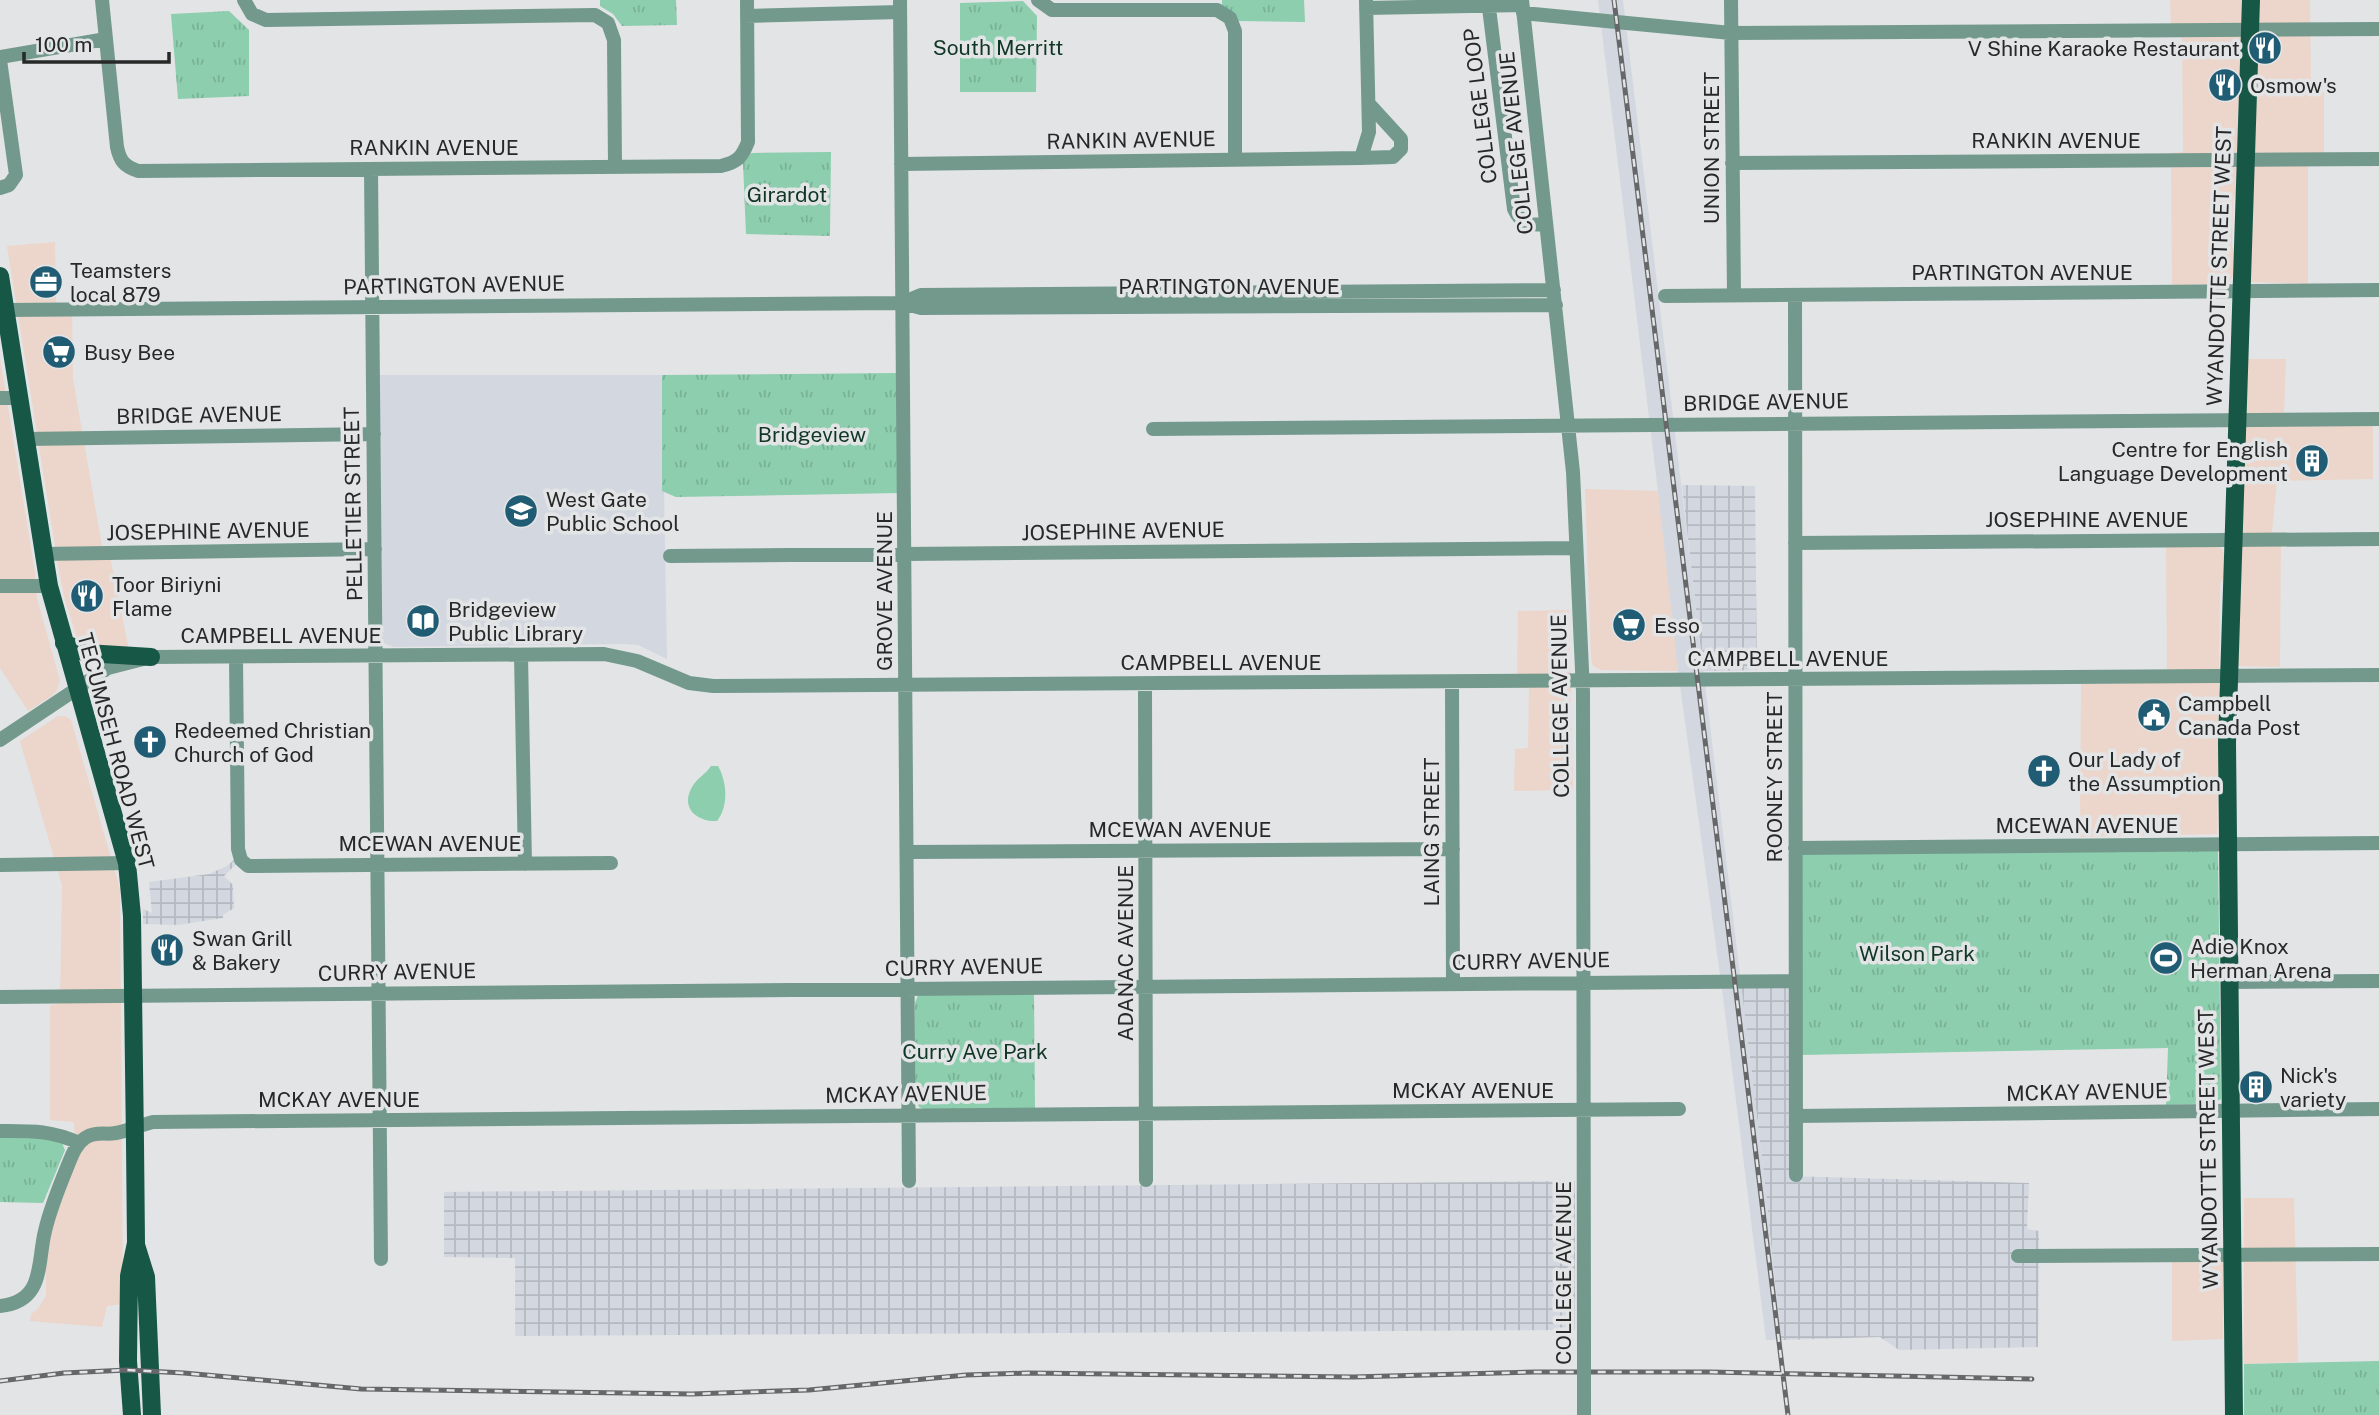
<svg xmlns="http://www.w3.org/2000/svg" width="2379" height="1415" viewBox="0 0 2379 1415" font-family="'Public Sans',sans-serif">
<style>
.commercial{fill:#ecd5ca}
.industrial{fill:url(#industrial-grid)}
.built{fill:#d3d7e0}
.grass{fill:#8ccead}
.park{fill:url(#park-tufts)}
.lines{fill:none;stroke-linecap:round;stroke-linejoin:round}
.minor{stroke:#73998c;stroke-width:14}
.major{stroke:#175746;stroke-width:18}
.rail-casing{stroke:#666768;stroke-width:5}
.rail{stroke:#e3e4e6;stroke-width:2.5;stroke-dasharray:8;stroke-linecap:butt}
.minor-bridge{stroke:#73998c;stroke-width:14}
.labels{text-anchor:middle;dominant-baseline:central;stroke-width:7;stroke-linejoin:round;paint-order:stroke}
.park-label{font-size:21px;fill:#103726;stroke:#e3e4e6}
.poi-label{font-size:21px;fill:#272828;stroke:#e3e4e6;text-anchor:start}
.street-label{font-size:21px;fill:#272828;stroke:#e3e4e6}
</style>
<defs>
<pattern id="industrial-grid" width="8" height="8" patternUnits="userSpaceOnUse" patternTransform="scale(1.75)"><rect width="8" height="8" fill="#d3d7e0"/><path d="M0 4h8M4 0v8" fill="none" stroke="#b5b9c0"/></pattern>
<pattern id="park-tufts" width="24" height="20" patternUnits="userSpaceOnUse" patternTransform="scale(1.75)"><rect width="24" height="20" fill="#8ccead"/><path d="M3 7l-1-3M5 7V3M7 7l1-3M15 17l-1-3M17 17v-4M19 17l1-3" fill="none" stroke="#79b195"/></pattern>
</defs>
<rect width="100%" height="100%" fill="#e3e4e6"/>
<!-- commercial -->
<path class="commercial" d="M2170 0H2243L2244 62 2240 70 2238 116 2240 126 2238 192 2233 199 2232 245 2235 256V272L2230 281 2222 284 2172 285 2171 153 2183 152 2182 24H2171Z
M2257 0H2310L2311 91 2324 92V154L2308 155V284L2250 282 2252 125 2256 119Z
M55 242 56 303H72L73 379 102 546 108 547 129 650 89 649 78 642 65 600 59 571 7 246Z
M0 358 35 573 37 598 60 681 57 690 53 695 28 711 0 668Z
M2246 359H2286L2284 414 2250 415 2244 412Z
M2373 422V479L2277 481 2272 532 2281 533 2280 667 2236 666 2243 431 2248 426Z
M1585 489 1658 491 1678 671 1601 670 1593 666 1591 657Z
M2166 544 2214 545 2221 548 2225 555V576L2220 583 2217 834 2080 837 2081 684 2167 682Z
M1569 610 1573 790 1514 791 1515 749 1528 748 1529 688H1517L1518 611Z
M58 716H65L71 720 120 889 123 1304 107 1306 102 1327 30 1321 31 1314 37 1310 46 1296V1261L50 1231 76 1163 74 1122 50 1120V1005L60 1004 62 885 20 741Z
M2244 1198H2294L2298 1362 2244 1364Z
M2172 1260 2223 1261V1339L2172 1341Z"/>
<!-- industrial -->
<path class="industrial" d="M1682 485 1755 486 1757 670 1703 671Z
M234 860 236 864 224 876 233 885 234 908 223 915V918L178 925 143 924V909L152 913 149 882 209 874 227 866Z
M1741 985H1789V1176L2029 1183 2027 1229 2039 1231 2038 1347 1899 1350 1880 1337 1781 1340 1764 1175Z
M1575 1181V1330L515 1336V1258L444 1257V1192Z"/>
<!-- built -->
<path class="built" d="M1598 0H1623L1764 1175 1781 1340H1766L1722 989 1678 671 1658 491Z
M379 375H662L667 659 638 645 624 644 394 647 385 644 381 637Z"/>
<!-- grass -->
<path class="grass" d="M711 766H718C727 782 729 806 717 821 697 822 680 808 692 787 697 778 706 774 711 766Z"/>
<!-- park -->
<path class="park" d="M600 0H676L677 25 622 26 613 14 600 6Z
M1222 0H1304L1305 22 1238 21 1222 6Z
M1023 1 1037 16 1036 92H960V3Z
M229 11 249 30V96L178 99 171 14Z
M831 152 830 236 746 234 743 163 751 153Z
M900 373V493L676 497 662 491V375Z
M2218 850 2221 1099 2214 1103 2166 1105 2168 1048 1801 1055 1800 854Z
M1034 991 1035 1109 925 1110 919 1107 915 1099V1003L918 995Z
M0 1134H38L62 1143 65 1150 43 1203 0 1202Z
M2379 1361V1415H2244V1364Z"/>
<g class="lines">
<!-- minor -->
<path class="minor" d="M102 0 117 147C120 161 124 166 138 171L721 166C738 162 742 157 748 142L747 0
M244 0 252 14 266 20 595 15 608 23 614 40 615 167
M900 0 909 1181
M1038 0 1052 10H1217L1230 18 1235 31V160
M1366 0 1369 132 1361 158 1393 157 1401 149V139L1369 104
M1488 0 1514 209C1521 224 1530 226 1546 224
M1522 0 1573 472 1583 692 1584 1345
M1731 0 1734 295
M1366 8 1522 5
M1523 13 1731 33 2379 29
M747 16 900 12
M0 57 106 39
M0 60 16 175 9 185 0 188
M1732 163 2379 159
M901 164 1361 158
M371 169 381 1259
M1795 295 1796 1175
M1665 296 2379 290
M902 303 921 295 1554 290
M5 310 902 303 921 308 1556 305
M0 398H18
M1153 429 2379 419
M26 439 374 434
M1795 543 2379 539
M42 554 375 549
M670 556 1576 548
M0 586H49
M521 655 525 864
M236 657 238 849 241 860 248 866 611 863
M1452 682 1453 983
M1145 684 1146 1180
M0 740 108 668 151 657 604 654 637 661 689 683 713 686 2379 675
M1795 848 2379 843
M907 852 1453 849
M0 865 127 863
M2229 982 2379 981
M0 997 1795 981
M1796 1116 2379 1109
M0 1131C31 1131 50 1130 79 1143
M2018 1256 2379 1254
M0 1306C45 1302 37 1263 45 1231 50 1209 59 1187 68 1165 72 1155 76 1144 85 1138 95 1131 105 1135 116 1133 128 1131 141 1125 153 1122L1679 1109
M1584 1393V1415"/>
<!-- major -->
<path class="major" d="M0 276 49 586 127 863 132 916 135 1143 136 1243 129 1276 128 1361 132 1415
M64 643 86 653 151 657
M136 1245 146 1277 152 1415
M2234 1415 2227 743 2251 0"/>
<!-- rail casing -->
<g class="rail-casing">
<path id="rail" d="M1614 0 1788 1415
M0 1381 64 1373 127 1370 184 1373 361 1389 692 1394 809 1390 966 1375 1028 1373 1353 1377 1535 1372H1709L2032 1379"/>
</g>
<!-- rail -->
<use href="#rail" class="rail"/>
<!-- minor-bridge -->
<path class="minor-bridge" d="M1584 1393V1345"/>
</g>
<!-- icons -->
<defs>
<g id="restaurant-disc" transform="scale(1.75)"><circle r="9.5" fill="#205d74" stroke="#e3e4e6"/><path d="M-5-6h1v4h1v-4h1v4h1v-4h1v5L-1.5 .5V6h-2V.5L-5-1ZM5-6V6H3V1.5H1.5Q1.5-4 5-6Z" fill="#fff"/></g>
<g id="office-disc" transform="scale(1.75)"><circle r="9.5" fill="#205d74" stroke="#e3e4e6"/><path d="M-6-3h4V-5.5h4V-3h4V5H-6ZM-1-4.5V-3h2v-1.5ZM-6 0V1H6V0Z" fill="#fff"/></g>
<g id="supermarket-disc" transform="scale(1.75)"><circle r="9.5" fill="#205d74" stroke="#e3e4e6"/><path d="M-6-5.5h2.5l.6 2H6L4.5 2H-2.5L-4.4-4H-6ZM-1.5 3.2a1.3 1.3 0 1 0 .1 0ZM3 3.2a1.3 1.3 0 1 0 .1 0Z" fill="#fff"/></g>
<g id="building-disc" transform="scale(1.75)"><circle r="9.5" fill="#205d74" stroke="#e3e4e6"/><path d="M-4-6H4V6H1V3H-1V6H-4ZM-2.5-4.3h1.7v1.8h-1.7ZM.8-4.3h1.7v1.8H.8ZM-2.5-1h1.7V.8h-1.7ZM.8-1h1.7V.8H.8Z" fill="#fff"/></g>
<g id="school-disc" transform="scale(1.75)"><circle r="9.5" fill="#205d74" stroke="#e3e4e6"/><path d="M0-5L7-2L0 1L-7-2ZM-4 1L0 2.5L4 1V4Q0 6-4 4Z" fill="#fff"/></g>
<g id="library-disc" transform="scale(1.75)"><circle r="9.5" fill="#205d74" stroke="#e3e4e6"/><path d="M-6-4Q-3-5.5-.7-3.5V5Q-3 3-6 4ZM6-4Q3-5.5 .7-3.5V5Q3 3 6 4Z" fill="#fff"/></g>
<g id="civic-disc" transform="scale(1.75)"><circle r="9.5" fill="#205d74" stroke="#e3e4e6"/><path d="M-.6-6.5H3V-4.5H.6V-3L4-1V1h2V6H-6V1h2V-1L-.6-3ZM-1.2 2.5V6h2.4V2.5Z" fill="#fff"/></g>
<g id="church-disc" transform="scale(1.75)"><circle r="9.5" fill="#205d74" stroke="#e3e4e6"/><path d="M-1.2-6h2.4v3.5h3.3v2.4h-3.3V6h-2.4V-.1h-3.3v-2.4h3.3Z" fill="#fff"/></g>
<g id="stadium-disc" transform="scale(1.75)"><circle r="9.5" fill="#205d74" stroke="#e3e4e6"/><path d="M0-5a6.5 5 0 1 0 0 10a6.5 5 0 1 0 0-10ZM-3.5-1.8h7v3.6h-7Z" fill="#fff"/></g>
</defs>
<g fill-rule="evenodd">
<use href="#restaurant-disc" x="2265" y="48"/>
<use href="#restaurant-disc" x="2225" y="85"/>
<use href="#office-disc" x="46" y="282"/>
<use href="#supermarket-disc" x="59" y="352"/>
<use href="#building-disc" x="2312" y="461"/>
<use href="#school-disc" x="521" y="511"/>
<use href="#restaurant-disc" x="87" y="596"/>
<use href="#library-disc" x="423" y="621"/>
<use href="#supermarket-disc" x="1629" y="625"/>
<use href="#civic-disc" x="2154" y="715"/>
<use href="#church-disc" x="150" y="742"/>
<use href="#church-disc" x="2044" y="771"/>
<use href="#restaurant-disc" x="167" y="950"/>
<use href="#stadium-disc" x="2166" y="958"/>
<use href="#building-disc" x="2256" y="1087"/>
</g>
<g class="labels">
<!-- park labels -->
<g class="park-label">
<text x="998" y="47">South Merritt</text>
<text x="787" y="194">Girardot</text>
<text x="812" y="434">Bridgeview</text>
<text x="1917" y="953">Wilson Park</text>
<text x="975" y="1051">Curry Ave Park</text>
</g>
<!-- poi labels -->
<g class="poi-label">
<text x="2240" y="48" text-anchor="end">V Shine Karaoke Restaurant</text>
<text x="2250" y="85">Osmow's</text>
<text x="70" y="270">Teamsters<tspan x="70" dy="24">local 879</tspan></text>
<text x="84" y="352">Busy Bee</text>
<text x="2288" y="449" text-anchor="end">Centre for English<tspan x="2288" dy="24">Language Development</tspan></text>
<text x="546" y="499">West Gate<tspan x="546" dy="24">Public School</tspan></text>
<text x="112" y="584">Toor Biriyni<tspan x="112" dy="24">Flame</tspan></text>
<text x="448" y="609">Bridgeview<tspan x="448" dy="24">Public Library</tspan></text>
<text x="1654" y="625">Esso</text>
<text x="2178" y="703">Campbell<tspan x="2178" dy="24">Canada Post</tspan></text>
<text x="174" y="730">Redeemed Christian<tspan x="174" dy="24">Church of God</tspan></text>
<text x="2068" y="759">Our Lady of<tspan x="2068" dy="24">the Assumption</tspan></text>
<text x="192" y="938">Swan Grill<tspan x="192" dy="24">&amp; Bakery</tspan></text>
<text x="2190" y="946">Adie Knox<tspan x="2190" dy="24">Herman Arena</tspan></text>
<text x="2280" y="1075">Nick's<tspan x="2280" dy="24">variety</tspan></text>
</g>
<!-- street labels -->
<g class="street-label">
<text transform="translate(1480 106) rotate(-97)">COLLEGE LOOP</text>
<text transform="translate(1131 140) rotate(-1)">RANKIN AVENUE</text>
<text x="2056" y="140">RANKIN AVENUE</text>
<text transform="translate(1516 143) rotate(-96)">COLLEGE AVENUE</text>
<text x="434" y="147">RANKIN AVENUE</text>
<text transform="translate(1711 148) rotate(-90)">UNION STREET</text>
<text transform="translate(2219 266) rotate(-88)">WYANDOTTE STREET WEST</text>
<text x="2022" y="272">PARTINGTON AVENUE</text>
<text transform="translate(454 285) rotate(-1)">PARTINGTON AVENUE</text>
<text x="1229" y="286">PARTINGTON AVENUE</text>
<text transform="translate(1766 402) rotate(-1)">BRIDGE AVENUE</text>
<text transform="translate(199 415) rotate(-1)">BRIDGE AVENUE</text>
<text transform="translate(353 504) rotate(-91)">PELLETIER STREET</text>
<text x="2087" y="519">JOSEPHINE AVENUE</text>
<text transform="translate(208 531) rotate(-1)">JOSEPHINE AVENUE</text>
<text transform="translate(1123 531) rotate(-1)">JOSEPHINE AVENUE</text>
<text transform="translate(884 591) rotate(-90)">GROVE AVENUE</text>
<text x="281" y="635">CAMPBELL AVENUE</text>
<text x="1788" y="658">CAMPBELL AVENUE</text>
<text x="1221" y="662">CAMPBELL AVENUE</text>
<text transform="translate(1560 706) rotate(-91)">COLLEGE AVENUE</text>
<text transform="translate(116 751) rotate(75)">TECUMSEH ROAD WEST</text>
<text transform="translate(1774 777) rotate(-90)">ROONEY STREET</text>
<text x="2087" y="825">MCEWAN AVENUE</text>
<text x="1180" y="829">MCEWAN AVENUE</text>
<text transform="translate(1431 832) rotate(-90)">LAING STREET</text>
<text x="430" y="843">MCEWAN AVENUE</text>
<text transform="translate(1125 953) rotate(-90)">ADANAC AVENUE</text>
<text transform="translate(1531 961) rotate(-1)">CURRY AVENUE</text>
<text transform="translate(964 967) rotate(-1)">CURRY AVENUE</text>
<text transform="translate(397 972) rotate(-1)">CURRY AVENUE</text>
<text x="1473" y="1090">MCKAY AVENUE</text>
<text transform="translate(2087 1092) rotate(-1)">MCKAY AVENUE</text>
<text transform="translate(906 1094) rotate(-1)">MCKAY AVENUE</text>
<text x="339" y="1099">MCKAY AVENUE</text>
<text transform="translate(2208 1149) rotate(-91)">WYANDOTTE STREET WEST</text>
<text transform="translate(1563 1273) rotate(-90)">COLLEGE AVENUE</text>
</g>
</g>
<!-- scale -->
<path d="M24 52v10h145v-10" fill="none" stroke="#272828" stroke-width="3.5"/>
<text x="35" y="52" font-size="21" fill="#272828" stroke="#e3e4e6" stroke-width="5" paint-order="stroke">100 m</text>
</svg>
